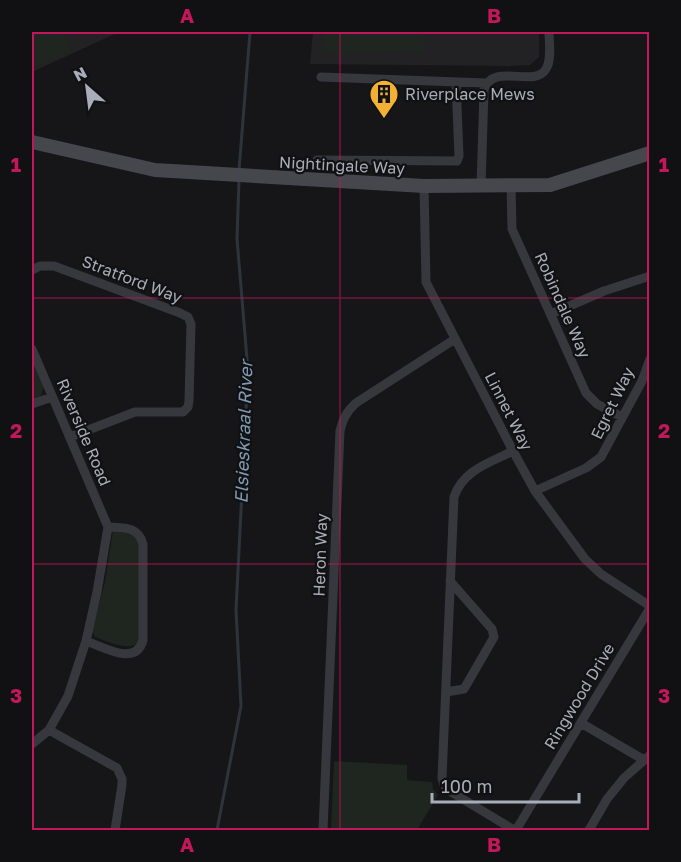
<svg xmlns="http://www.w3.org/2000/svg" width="681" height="862" viewBox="0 0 681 862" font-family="'Golos Text',sans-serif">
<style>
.built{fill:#222225}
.green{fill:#1e261f}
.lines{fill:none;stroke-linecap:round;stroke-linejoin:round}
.stream{stroke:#2c353c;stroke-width:3}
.street{stroke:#37383d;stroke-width:9}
.secondary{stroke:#45474d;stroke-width:14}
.grid{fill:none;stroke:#c2185b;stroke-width:1.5;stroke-opacity:0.55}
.labels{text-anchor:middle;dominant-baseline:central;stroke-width:4.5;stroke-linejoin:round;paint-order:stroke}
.poi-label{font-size:16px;fill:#a8adb8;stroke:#111113;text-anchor:start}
.street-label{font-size:16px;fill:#a8adb8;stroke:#111113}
.water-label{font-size:18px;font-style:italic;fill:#7f9bb3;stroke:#111113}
.neatline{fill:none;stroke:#c2185b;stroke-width:2}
.grid-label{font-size:20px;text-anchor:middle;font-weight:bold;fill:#c2185b}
</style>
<rect width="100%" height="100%" fill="#161618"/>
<!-- built -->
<path class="built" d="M32 32H119L32 72Z
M313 32H539V57L530 65 508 66 310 64Z"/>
<!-- green -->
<path class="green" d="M32 32H62L71 51 32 69Z
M323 32H423V51L322 53Z
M32 359 44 387 40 397 32 401Z
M113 530 139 536 141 639C131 654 110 642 95 637L92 631 105 582Z
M334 761 407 765V780L432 782 433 789 438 795 417 830H331Z"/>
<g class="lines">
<!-- stream -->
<path class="stream" d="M239 170 250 32
M217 830 241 706 236 610 248 371 237 239 239 180"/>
<!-- street -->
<path class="street" d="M321 77 486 83
M317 160 457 161 459 156 456 82
M424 186 426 282 513 451 535 491 585 559 601 574 650 606
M481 186 484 90C493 61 534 89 546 69 552 60 549 42 549 32
M511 186 512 229 586 393 597 404 622 417
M32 270 40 266H54L180 313 188 317 191 324 189 401 188 407 183 412H135L70 437
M551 314 604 291 650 276
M32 349 108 527 97 592 86 641 68 696 49 730 32 744
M32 404 52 397
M513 451C489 463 463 470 454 497L442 778 444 785 451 792 514 830
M535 491 586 468 601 457 642 381 650 359
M86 641C104 647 136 667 143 640V544C138 526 124 528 108 527
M446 692 464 689 494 637 492 629 450 581
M581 723 644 760
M49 730 117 768 122 779V785L115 830
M323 830 340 431C343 419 346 412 356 403L455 339
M516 830 650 608
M589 830 607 799 624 778 650 755"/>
<!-- secondary -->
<path class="secondary" d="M32 142 155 170 424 186 550 185 650 153"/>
</g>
<!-- grid -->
<path class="grid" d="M340 32V830M32 298H650M32 564H650"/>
<!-- icons -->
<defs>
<g id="building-pin" transform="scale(1.5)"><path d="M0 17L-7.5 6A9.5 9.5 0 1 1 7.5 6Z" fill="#f2b134" stroke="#111113"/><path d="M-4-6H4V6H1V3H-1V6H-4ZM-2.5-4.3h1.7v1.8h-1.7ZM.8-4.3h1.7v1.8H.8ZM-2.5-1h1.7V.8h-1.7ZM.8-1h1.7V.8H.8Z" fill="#111"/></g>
</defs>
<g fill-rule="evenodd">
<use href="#building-pin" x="384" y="94"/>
</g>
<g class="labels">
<!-- poi labels -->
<g class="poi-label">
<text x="405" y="94">Riverplace Mews</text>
</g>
<!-- street labels -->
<g class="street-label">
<text transform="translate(342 165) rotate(3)">Nightingale Way</text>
<text transform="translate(132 279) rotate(21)">Stratford Way</text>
<text transform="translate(563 305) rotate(66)">Robindale Way</text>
<text transform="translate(612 403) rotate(-64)">Egret Way</text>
<text transform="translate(509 411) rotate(63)">Linnet Way</text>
<text transform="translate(84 432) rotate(67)">Riverside Road</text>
<text transform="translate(320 555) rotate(-88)">Heron Way</text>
<text transform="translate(579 696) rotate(-59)">Ringwood Drive</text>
</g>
<!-- water labels -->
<g class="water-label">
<text transform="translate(243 432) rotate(-88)">Elsieskraal River</text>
</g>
</g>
<!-- border -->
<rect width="681" height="862" fill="none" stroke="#111113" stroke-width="66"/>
<!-- north arrow -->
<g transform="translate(87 87) rotate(332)" stroke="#111113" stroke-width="4.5" paint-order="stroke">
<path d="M0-4.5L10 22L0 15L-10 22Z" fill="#a8adb8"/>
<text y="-9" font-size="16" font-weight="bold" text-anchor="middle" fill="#a8adb8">N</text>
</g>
<!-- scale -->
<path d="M432 793v9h147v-9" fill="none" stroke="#a8adb8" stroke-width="3"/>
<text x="441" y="793" font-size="18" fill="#a8adb8" stroke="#111113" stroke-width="4.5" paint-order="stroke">100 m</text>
<rect x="33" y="33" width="615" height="796" class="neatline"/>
<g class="grid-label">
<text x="187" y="23">A</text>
<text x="494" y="23">B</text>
<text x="16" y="172">1</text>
<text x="664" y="172">1</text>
<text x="16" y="438">2</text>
<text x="664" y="438">2</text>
<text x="16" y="703">3</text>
<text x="664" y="703">3</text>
<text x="187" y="852">A</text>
<text x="494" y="852">B</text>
</g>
</svg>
